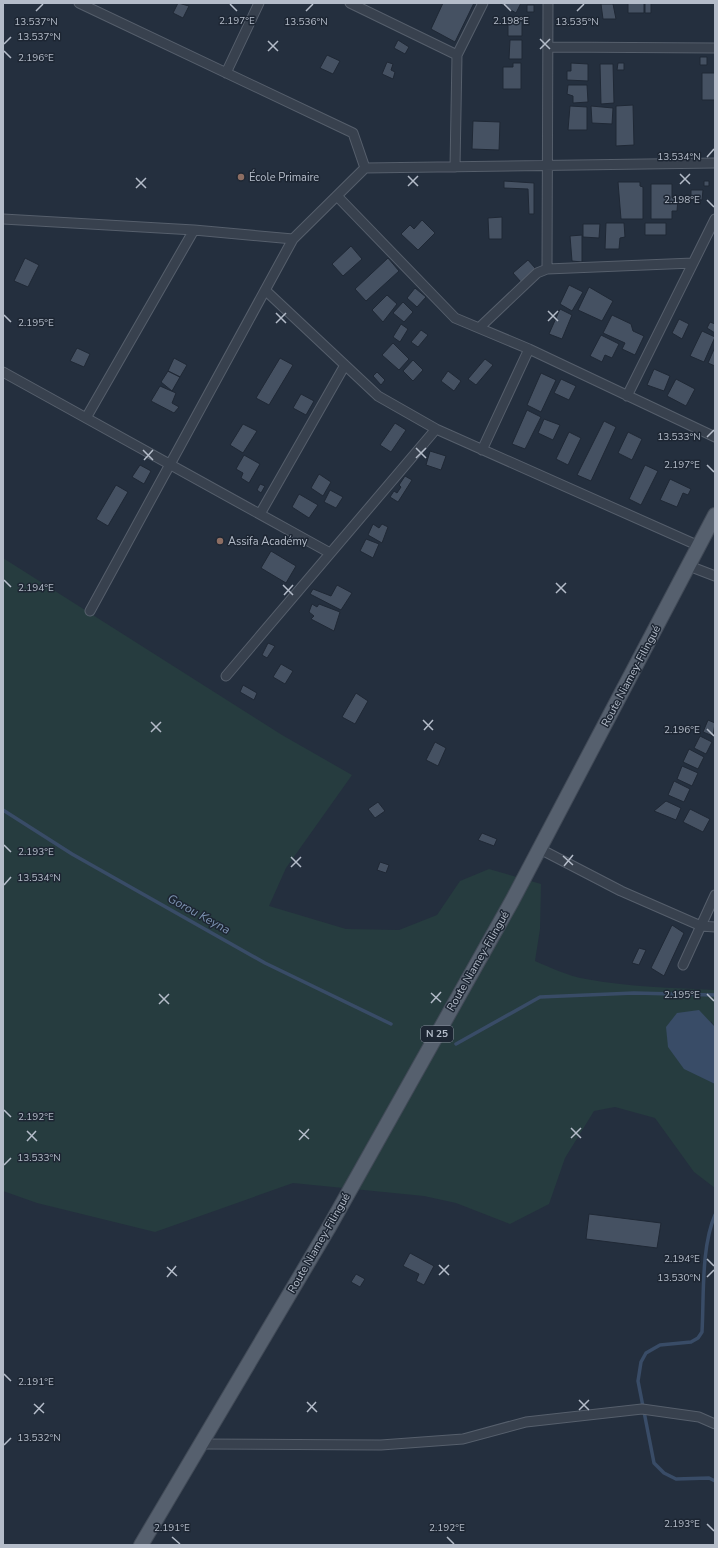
<svg xmlns="http://www.w3.org/2000/svg" width="718" height="1548" viewBox="0 0 718 1548" font-family="'Nunito Sans',sans-serif">
<style>
.green{fill:#263c3f}
.water{fill:#394c67}
.lines{fill:none;stroke-linecap:round;stroke-linejoin:round}
.stream{stroke:#394c67;stroke-width:3.5}
.building{fill:#455162;stroke:#1f2835}
.street-casing{stroke:#565f6c;stroke-width:11}
.primary-casing{stroke:#414a57;stroke-width:16}
.street{stroke:#38414e;stroke-width:9}
.primary{stroke:#56606e;stroke-width:14}
.ticks{fill:none;stroke:#b4bcc9;stroke-width:1.5}
.education-dot{fill:#8d6e63;stroke:#1d2633;stroke-width:1.5}
.labels{text-anchor:middle;dominant-baseline:central;stroke-width:3;stroke-linejoin:round;paint-order:stroke}
.shield{fill:#1d2633;stroke:#878f9c;stroke-width:1}
.shield-label{font-size:10px;font-weight:bold;fill:#b4bcc9}
.poi-label{font-size:11px;fill:#b4bcc9;stroke:#1d2633;text-anchor:start}
.street-label{font-size:11px;fill:#b4bcc9;stroke:#1d2633}
.water-label{font-size:12px;font-style:italic;fill:#7c92b1;stroke:#1d2633}
.ticks-label{font-size:10px;text-anchor:middle;fill:#b4bcc9;stroke:#1d2633;stroke-width:3;stroke-linejoin:round;paint-order:stroke}
</style>
<rect width="100%" height="100%" fill="#242f3e"/>
<!-- green -->
<path class="green" d="M3 558 282 735 352 775 286 868 269 906 346 929 399 930 437 915 460 881 489 869 541 884 540 929 535 961C551 968 568 976 586 979 628 987 673 988 715 990V1027L711 1021 704 1078 715 1084V1188L694 1172 655 1118 615 1107 594 1111 565 1158 549 1204 510 1224 456 1203 424 1196 293 1183 155 1232 37 1203 3 1191Z"/>
<!-- water -->
<path class="water" d="M699 1010 715 1027V1084L684 1069 668 1047 666 1027 677 1013Z"/>
<g class="lines">
<!-- stream -->
<path class="stream" d="M3 810 72 854 265 963 391 1024
M456 1044 540 997 634 993 715 995
M715 1215C701 1247 704 1297 702 1332L698 1338 691 1342 660 1345 646 1353 641 1362 638 1381 654 1463 664 1473 676 1479 709 1478 715 1481"/>
</g>
<!-- building -->
<path class="building" d="M178 3 189 6 183 18 173 13Z
M443 3H474L455 42 431 29Z
M499 3H521L516 13Z
M628 3H644V13H628Z
M645 3H651V13H645Z
M601 4H613L616 19H603Z
M527 5H534V12H527Z
M508 21H522V36H508Z
M398 40 409 47 405 54 394 48Z
M510 40H522V59H509Z
M327 55 340 61 333 74 320 68Z
M700 57H707V65H700Z
M387 62 393 64 391 70 395 72 393 79 382 74Z
M513 63H521V89H503V67H513Z
M571 63 588 64V81L567 80V71H571Z
M618 63H624V70H617Z
M600 64H613L614 103 601 104Z
M702 73H715V100H702Z
M568 85H587L588 102 573 103V96L567 94Z
M633 105 634 145 616 146V106Z
M570 106 587 107V130H568Z
M591 106 613 108 612 124 592 123Z
M473 121 500 122 499 150 472 149Z
M504 181 534 183V214H529L528 189 504 188Z
M704 181H709V186H704Z
M618 182H640V186L643 187V219H621Z
M651 184H672V198H678L677 211H672V219H651Z
M691 190H703L702 200 691 199Z
M502 217V239H489L488 218Z
M422 220 435 233 418 250 401 234 410 225 414 229Z
M606 223H624L625 237 620 238 619 249H605Z
M645 223H666V235H645Z
M583 224H600L599 238 583 237Z
M582 235V262L572 261 570 236Z
M351 246 362 259 343 276 332 264Z
M25 258 39 265 28 287 14 281Z
M388 258 399 271 366 301 355 289Z
M528 260 535 268 521 282 513 273Z
M569 285 583 292 572 311 560 304Z
M589 287 613 301 602 321 578 310Z
M415 288 426 297 417 307 407 298Z
M387 295 397 304 383 322 372 310Z
M403 302 413 312 404 322 393 313Z
M560 309 572 315 562 339 549 334Z
M612 315 631 324 633 331 644 336 635 355 622 349 625 343 603 333Z
M679 319 689 324 682 339 672 333Z
M710 322 715 324V333L707 328Z
M401 324 408 329 400 342 393 337Z
M421 330 428 335 418 347 411 342Z
M702 331 715 337 704 362 690 356Z
M601 335 619 344 612 358 605 355 602 362 590 356Z
M393 343 409 359 399 370 382 355Z
M715 347V366L708 363Z
M77 348 90 354 84 367 70 361Z
M174 358 187 365 180 377 168 371Z
M280 358 293 365 269 405 256 398Z
M485 359 493 365 476 385 468 379Z
M413 360 423 370 413 381 403 371Z
M654 369 670 376 664 391 647 385Z
M168 371 180 377 172 391 161 382Z
M448 371 461 381 454 391 441 381Z
M377 372 385 380 381 385 373 376Z
M541 373 556 380 541 412 527 405Z
M561 379 576 386 569 400 554 393Z
M676 379 695 389 686 406 667 396Z
M160 386 176 393 172 403 179 407 174 413 151 401Z
M301 394 314 401 306 415 293 408Z
M527 410 541 417 525 449 512 444Z
M544 419 560 425 553 440 538 433Z
M604 421 616 427 591 481 577 475Z
M395 423 406 430 391 452 380 445Z
M243 424 257 431 243 453 230 445Z
M569 432 581 438 568 465 556 459Z
M628 432 642 439 632 460 618 453Z
M430 451 446 456 441 470 426 465Z
M244 455 260 464 249 483 241 478 243 473 236 469Z
M140 465 151 471 144 484 132 477Z
M645 465 658 471 641 505 629 499Z
M319 474 331 482 323 496 311 488Z
M405 476 412 480 398 502 390 497 394 491 397 493 401 487 399 485Z
M670 479 691 489 688 495 683 493 677 507 660 500Z
M260 484 265 486 261 493 257 490Z
M116 485 128 492 108 526 96 519Z
M330 490 343 497 336 508 324 502Z
M299 494 318 505 309 518 292 507Z
M373 524 379 528 382 524 388 527 382 543 368 535Z
M366 539 379 544 373 558 360 551Z
M271 551 296 566 286 583 261 568Z
M337 585 352 593 341 610 310 594 313 589 331 596Z
M312 604 317 607 319 604 340 612 334 631 311 619 314 616 309 612Z
M268 643 275 646 267 658 262 655Z
M281 664 293 671 285 684 273 677Z
M243 685 257 693 254 700 240 692Z
M356 693 368 701 355 724 342 717Z
M708 720 715 723 713 736 703 732Z
M700 736 712 742 706 754 694 748Z
M435 742 446 748 438 766 426 760Z
M689 749 704 757 698 769 683 762Z
M682 766 698 773 692 786 677 779Z
M674 781 690 789 684 802 668 795Z
M666 801 681 808 676 820 654 811Z
M378 802 385 811 375 818 368 809Z
M690 809 710 819 703 832 683 822Z
M482 833 497 839 494 846 478 840Z
M380 862 389 865 386 873 377 870Z
M672 925 684 933 664 976 651 968Z
M639 948 646 950 639 965 632 963Z
M589 1214 661 1223 657 1248 586 1239Z
M410 1253 434 1266 424 1285 416 1281 419 1274 403 1266Z
M356 1274 365 1279 360 1287 351 1282Z"/>
<g class="lines">
<!-- street casing -->
<g class="street-casing">
<path id="street" d="M79 3 353 133 365 168
M350 3 457 55
M548 47 715 48
M226 73 259 3
M455 167 457 55 483 3
M337 196 455 318 529 349 715 437
M3 219 194 230 293 239 365 168 715 163
M547 269 548 3
M265 290 378 396 436 429 699 546
M479 328 537 273 547 269 693 263
M3 372 330 553
M627 396 715 219
M86 418 194 230
M482 450 529 349
M260 514 345 365
M689 566 715 576
M90 611 293 239
M226 676 436 429
M540 849 621 891 701 926 715 927
M683 965 715 895
M201 1444 381 1445 463 1439 526 1422 642 1409 699 1417 715 1424"/>
</g>
<!-- primary casing -->
<g class="primary-casing">
<path id="primary" d="M141 1545 328 1229 512 901 715 515"/>
</g>
<!-- street -->
<use href="#street" class="street"/>
<!-- primary -->
<use href="#primary" class="primary"/>
</g>
<!-- ticks -->
<path class="ticks" d="M230 4 237 11M504 4 511 11M36 11 43 4M306 11 313 4M577 11 584 4M540 39 550 49M268 41 278 51M4 44 11 37M540 49 550 39M4 51 11 58M268 51 278 41M707 157 714 149M680 174 690 184M408 176 418 186M136 178 146 188M680 184 690 174M408 186 418 176M136 188 146 178M707 200 714 207M548 311 558 321M276 313 286 323M4 315 11 322M548 321 558 311M276 323 286 313M707 437 714 430M416 448 426 458M143 450 153 460M416 458 426 448M144 460 153 450M707 465 714 472M4 580 11 587M556 583 566 593M283 585 293 595M556 593 566 583M284 595 293 585M423 720 433 730M151 722 161 732M707 729 714 736M424 730 433 720M151 732 161 722M4 845 11 852M563 856 573 865M291 857 301 867M564 866 573 855M291 867 301 857M4 885 11 877M431 993 441 1002M159 994 169 1004M707 994 714 1001M431 1003 441 992M159 1004 169 994M4 1110 11 1117M571 1128 581 1138M299 1130 309 1139M27 1131 37 1141M571 1138 581 1128M299 1140 309 1129M27 1141 36 1131M4 1165 11 1158M707 1259 714 1266M439 1265 449 1275M167 1267 177 1276M439 1275 449 1265M167 1277 176 1266M707 1277 714 1270M4 1374 11 1381M579 1400 589 1410M307 1402 317 1412M34 1404 44 1413M579 1410 589 1400M307 1412 316 1402M34 1414 44 1403M4 1445 11 1438M707 1524 714 1531M172 1537 180 1544M447 1537 454 1544"/>
<!-- markers -->
<g class="education-dot">
<circle cx="241" cy="177" r="4"/>
<circle cx="220" cy="541" r="4"/>
</g>
<g class="labels">
<!-- shield labels -->
<rect class="shield" x="421" y="1026" width="32" height="16" rx="3"/>
<g class="shield-label">
<text x="437" y="1034">N 25</text>
</g>
<!-- poi labels -->
<g class="poi-label">
<text x="249" y="177">École Primaire</text>
<text x="228" y="541">Assifa Académy</text>
</g>
<!-- street labels -->
<g class="street-label">
<text transform="translate(631 676) rotate(-62)">Route Niamey-Filingué</text>
<text transform="translate(478 961) rotate(-60)">Route Niamey-Filingué</text>
<text transform="translate(319 1243) rotate(-60)">Route Niamey-Filingué</text>
</g>
<!-- water labels -->
<g class="water-label">
<text transform="translate(199 914) rotate(29)">Gorou Keyna</text>
</g>
</g>
<g class="ticks-label">
<text x="237" y="24">2.197°E</text>
<text x="511" y="24">2.198°E</text>
<text x="36" y="25">13.537°N</text>
<text x="306" y="25">13.536°N</text>
<text x="577" y="25">13.535°N</text>
<text x="39" y="40">13.537°N</text>
<text x="36" y="61">2.196°E</text>
<text x="679" y="160">13.534°N</text>
<text x="682" y="203">2.198°E</text>
<text x="36" y="326">2.195°E</text>
<text x="679" y="440">13.533°N</text>
<text x="682" y="468">2.197°E</text>
<text x="36" y="591">2.194°E</text>
<text x="682" y="733">2.196°E</text>
<text x="36" y="855">2.193°E</text>
<text x="39" y="881">13.534°N</text>
<text x="682" y="998">2.195°E</text>
<text x="36" y="1120">2.192°E</text>
<text x="39" y="1161">13.533°N</text>
<text x="682" y="1262">2.194°E</text>
<text x="679" y="1281">13.530°N</text>
<text x="36" y="1385">2.191°E</text>
<text x="39" y="1441">13.532°N</text>
<text x="682" y="1527">2.193°E</text>
<text x="172" y="1531">2.191°E</text>
<text x="447" y="1531">2.192°E</text>
</g>
<!-- border -->
<rect width="718" height="1548" fill="none" stroke="#b4bcc9" stroke-width="8"/>
</svg>
